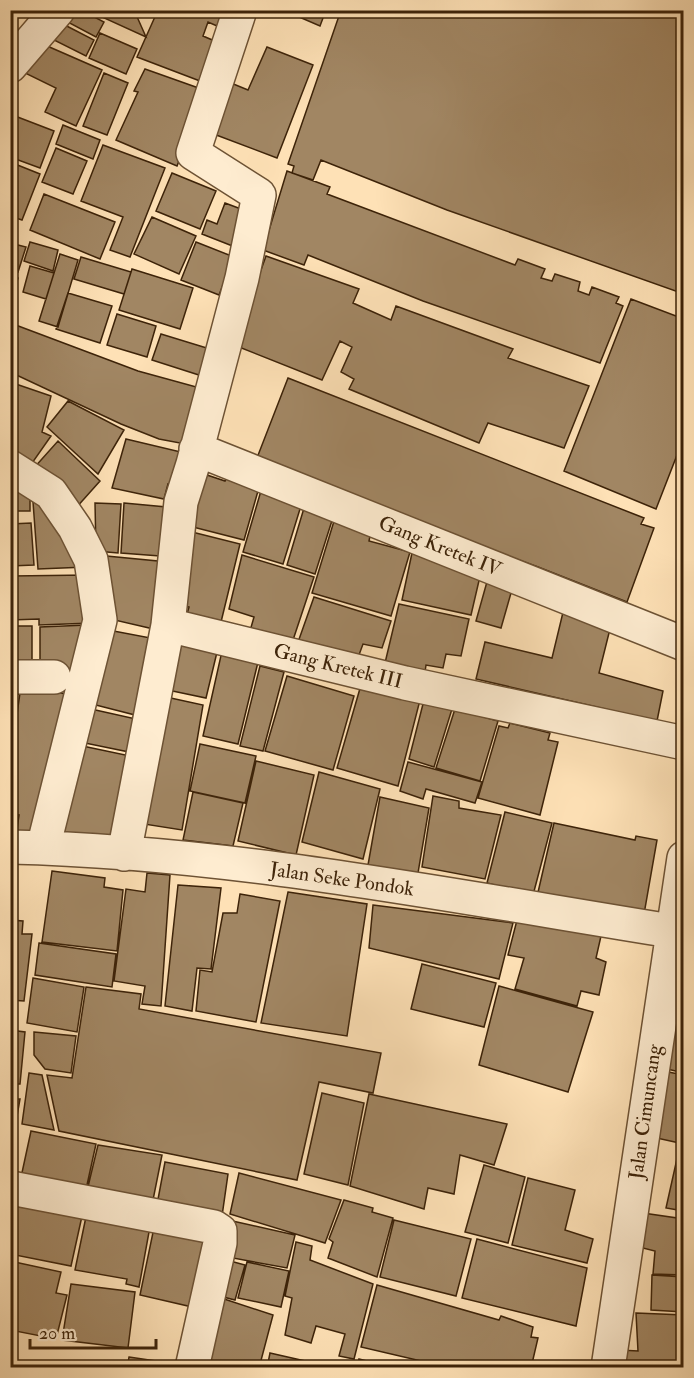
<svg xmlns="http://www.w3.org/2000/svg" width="694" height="1378" viewBox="0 0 694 1378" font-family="'IM FELL Double Pica',serif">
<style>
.building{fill:#a18663;stroke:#3d2309;stroke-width:1.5}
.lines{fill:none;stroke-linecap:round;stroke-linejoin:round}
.minor-casing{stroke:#6d5234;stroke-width:36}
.minor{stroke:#feecd0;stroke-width:33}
.labels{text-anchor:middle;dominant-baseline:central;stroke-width:6;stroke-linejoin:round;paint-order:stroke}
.street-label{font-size:20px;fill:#3d2309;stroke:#feecd0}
</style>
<rect width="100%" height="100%" fill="#fee1b6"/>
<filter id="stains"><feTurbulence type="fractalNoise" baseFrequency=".00333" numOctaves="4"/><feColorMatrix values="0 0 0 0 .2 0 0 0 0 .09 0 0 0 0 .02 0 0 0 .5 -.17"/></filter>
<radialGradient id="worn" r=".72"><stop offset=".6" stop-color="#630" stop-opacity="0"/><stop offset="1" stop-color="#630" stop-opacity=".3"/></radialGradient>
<!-- building -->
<path class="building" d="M10 10H19L10 23Z
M66 10H81L104 22 96 37 62 19Z
M106 10H134L146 37 102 17Z
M158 10H223L217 26 208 22 203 36 217 42 200 81 137 57Z
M283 10H326L320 26Z
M341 10H684V294L447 210 321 160 313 180 292 173 294 166 288 164Z
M57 21 94 40 86 56 48 37Z
M100 33 137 49 126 74 89 58Z
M38 42 102 70 76 126 45 112 56 88 23 72Z
M267 47 313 65 277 158 211 133 231 83 248 90Z
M145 69 207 91 177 166 116 140 138 92 134 91Z
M104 73 128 83 107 135 83 126Z
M10 103 17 106 10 121Z
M15 116 54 131 40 168 10 157V127Z
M63 125 100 140 93 159 56 144Z
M103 145 165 168 130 257 110 250 123 217 81 201Z
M56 148 87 161 73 194 42 182Z
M10 162 40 174 22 220 10 216Z
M287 171 330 187 327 194 515 265 518 259 545 269 541 278 552 281 555 274 580 282 578 291 589 295 592 287 619 297 616 303 623 306 600 363 423 301 308 255 304 265 263 250Z
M172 173 216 191 200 229 156 211Z
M44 194 115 222 100 259 30 230Z
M225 203 249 212 235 247 202 234 207 220 217 224Z
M152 217 196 236 179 274 134 254Z
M30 242 58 250 53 271 24 261Z
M196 242 234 257 219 295 181 280Z
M10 243 26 247 18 272 10 270Z
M60 254 78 260 58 327 39 321Z
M266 256 359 289 353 303 391 320 396 306 513 349 508 358 589 386 564 448 488 423 479 443 349 389 354 379 341 372 352 347 340 341 322 380 234 345Z
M81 257 131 272 124 294 74 279Z
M30 266 54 273 46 299 23 292Z
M132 269 193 288 180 329 119 310Z
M10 276 18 278 14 292 10 291Z
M68 293 112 306 100 343 56 329Z
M631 299 684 319V437L656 509 564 471Z
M117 314 156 326 147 357 107 345Z
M13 324 138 371 200 388 185 444 159 439 121 424 10 372V354L14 347 10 346V330Z
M161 334 210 349 202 376 152 360Z
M288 378 644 518 641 524 654 528 627 602 538 567 255 463Z
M10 382 51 396 42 432 51 436 30 466 10 451Z
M68 401 124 430 98 474 47 427Z
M126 439 185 453 177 486 168 484 164 499 112 488Z
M58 441 100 481 75 509 33 469Z
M231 467 262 477 244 540 185 525 198 472 225 481Z
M10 480 30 493V511H10Z
M263 484 304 496 283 564 243 552Z
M49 497 86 567 38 569 33 502Z
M307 498 336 508 315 574 287 565Z
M95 503 121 504 118 553 96 551Z
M124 503 177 508 173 557 121 553Z
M338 508 371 531 369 541 410 552 391 616 312 593Z
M31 523 34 565 10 566V524Z
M184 530 240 544 221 622 187 614 189 607 177 604Z
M412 553 481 572 471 615 402 600Z
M96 555 168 562 158 630 110 619Z
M242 555 314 577 292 643 250 631 254 617 229 609Z
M10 569 11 576 88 575 92 623 39 625V619L10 620Z
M490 571 515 579 501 628 476 621Z
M314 597 391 621 382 648 363 644 356 663 297 645Z
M399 604 469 619 461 656 446 654 443 668 426 665 425 672 385 663Z
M565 604 612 621 599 673 663 691 657 721 476 679 485 642 552 658Z
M87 625 76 677 40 668V627Z
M10 626H32V670L10 672Z
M103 629 156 639 139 716 84 702Z
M169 637 218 648 206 698 158 688Z
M222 651 259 658 238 744 203 736Z
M260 666 284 672 263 751 240 746Z
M287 676 354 696 333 770 265 751Z
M361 685 420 700 398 786 337 768Z
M21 686 72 695 40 839 16 837 19 815 10 814V763Z
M157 695 203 705 182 830 131 822Z
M424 700 452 709 434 767 409 759Z
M82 707 145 721 139 754 75 741Z
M455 709 498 721 480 781 436 768Z
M510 723 550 733 548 740 558 742 540 815 478 798 499 726 508 728Z
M73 744 135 757 120 845 51 836Z
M200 744 256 756 245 803 190 791Z
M256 761 314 775 296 855 238 841Z
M408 762 482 782 475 803 426 789 423 799 400 791Z
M319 772 380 789 363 859 302 842Z
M193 792 243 803 233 846 183 840Z
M433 796 459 801V808L501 815 485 879 422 867Z
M380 797 429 808 418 873 368 865Z
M505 812 552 823 533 895 487 883Z
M554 823 635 840 636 836 657 840 643 920 536 901Z
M52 871 105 878 104 887 123 890 117 951 42 942Z
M147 873 170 875 161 1006 142 1004 145 986 114 981 126 889 145 892Z
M178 885 221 888 211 969 197 968 192 1011 165 1006Z
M288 892 367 904 347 1036 261 1023Z
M240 894 280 901 256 1022 196 1011 200 970 212 972 223 913H237Z
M373 905 513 923 499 979 369 948Z
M10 920 23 921 22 934H32L24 1001 10 1000Z
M517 920 601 936 596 958 606 962 599 995 581 991 577 1006 515 989 524 958 508 955Z
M39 943 116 954 112 987 35 975Z
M422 964 496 983 484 1027 411 1009Z
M33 978 84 987 77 1032 27 1023Z
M684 978V1015L677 1013Z
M499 986 593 1012 568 1092 479 1065Z
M86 987 141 994 139 1009 381 1053 373 1093 319 1082 297 1180 59 1131 47 1075 72 1078Z
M10 1030 25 1032 20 1084H10Z
M674 1030 684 1032V1073L667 1069Z
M34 1032 76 1036 71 1073 45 1069 34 1055Z
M663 1071 684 1075V1144L652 1137Z
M29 1073 42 1075 54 1130 22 1124Z
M322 1093 364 1103 348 1185 304 1174Z
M369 1094 507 1124 494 1165 460 1155 454 1194 428 1188 424 1209 350 1186Z
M10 1099H20L14 1133 10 1135Z
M31 1131 96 1144 85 1194 20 1182Z
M98 1145 162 1155 152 1205 86 1195Z
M678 1154 684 1155V1211L666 1208Z
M165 1162 228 1174 221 1223 156 1210Z
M484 1165 525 1177 508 1243 465 1232Z
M239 1173 341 1200 325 1243 230 1214Z
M528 1178 575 1190 565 1230 593 1239 587 1263 512 1245Z
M20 1196 84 1207 71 1266 10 1254V1234Z
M344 1200 373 1208 372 1212 393 1218 377 1277 328 1258 333 1242 329 1239Z
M88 1207 151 1221 139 1287 126 1284 127 1279 75 1270Z
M636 1212 684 1219V1275L653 1274 655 1251 631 1245Z
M156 1218 219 1236 201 1309 140 1295Z
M228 1220 295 1235 287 1268 222 1256Z
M394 1220 471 1239 456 1296 380 1277Z
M477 1239 587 1268 576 1326 462 1298Z
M296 1242 312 1246 310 1260 373 1284 354 1359 339 1356 345 1334 316 1326 311 1343 285 1335 292 1298 285 1296Z
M219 1258 245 1265 235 1300 208 1293Z
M10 1261 61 1272 56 1293 67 1295 56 1339 10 1330Z
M247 1262 289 1271 281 1307 238 1298Z
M652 1275 684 1277V1312L651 1310Z
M71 1284 135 1292 128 1348 62 1340Z
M377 1285 499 1320 501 1316 533 1327 531 1337 538 1338 531 1368H451L361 1347Z
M212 1295 273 1315 259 1368H226L195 1361Z
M636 1313 684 1315V1368H619L620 1350 638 1351Z
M270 1353 336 1368H267Z
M129 1357 183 1365 127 1368Z
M359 1359 394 1368H357Z"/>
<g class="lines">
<!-- minor casing -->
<g class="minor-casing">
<path id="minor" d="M240 10 193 153 259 195 242 278 193 464 181 502 168 625 405 683 684 743
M10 66 58 10
M196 449 684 644
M10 467 51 493 75 528 91 560 100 620 43 848
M10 677H54
M10 847C233 852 452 896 671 931
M124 854 168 625
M11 1188 214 1227 220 1231V1243L192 1368
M608 1368 684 858"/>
</g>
<!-- minor -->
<use href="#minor" class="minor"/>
</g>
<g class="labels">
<!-- street labels -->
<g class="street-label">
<text transform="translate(440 546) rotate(22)">Gang Kretek IV</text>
<text transform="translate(338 666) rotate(14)">Gang Kretek III</text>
<text transform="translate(342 879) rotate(8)">Jalan Seke Pondok</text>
<text transform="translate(645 1112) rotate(-82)">Jalan Cimuncang</text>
</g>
</g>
<!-- margin -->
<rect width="694" height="1378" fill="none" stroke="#fee1b6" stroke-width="36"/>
<rect x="12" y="12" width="670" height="1354" fill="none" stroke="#3d2309" stroke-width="3"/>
<rect x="18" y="18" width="658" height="1342" fill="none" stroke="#3d2309" stroke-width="1.5"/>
<!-- scale -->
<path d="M30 1339v9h126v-9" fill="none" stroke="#3d2309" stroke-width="3"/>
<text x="39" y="1339" font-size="18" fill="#3d2309" stroke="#feecd0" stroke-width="4.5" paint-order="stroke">20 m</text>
<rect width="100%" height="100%" filter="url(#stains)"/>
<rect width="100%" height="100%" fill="url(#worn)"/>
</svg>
